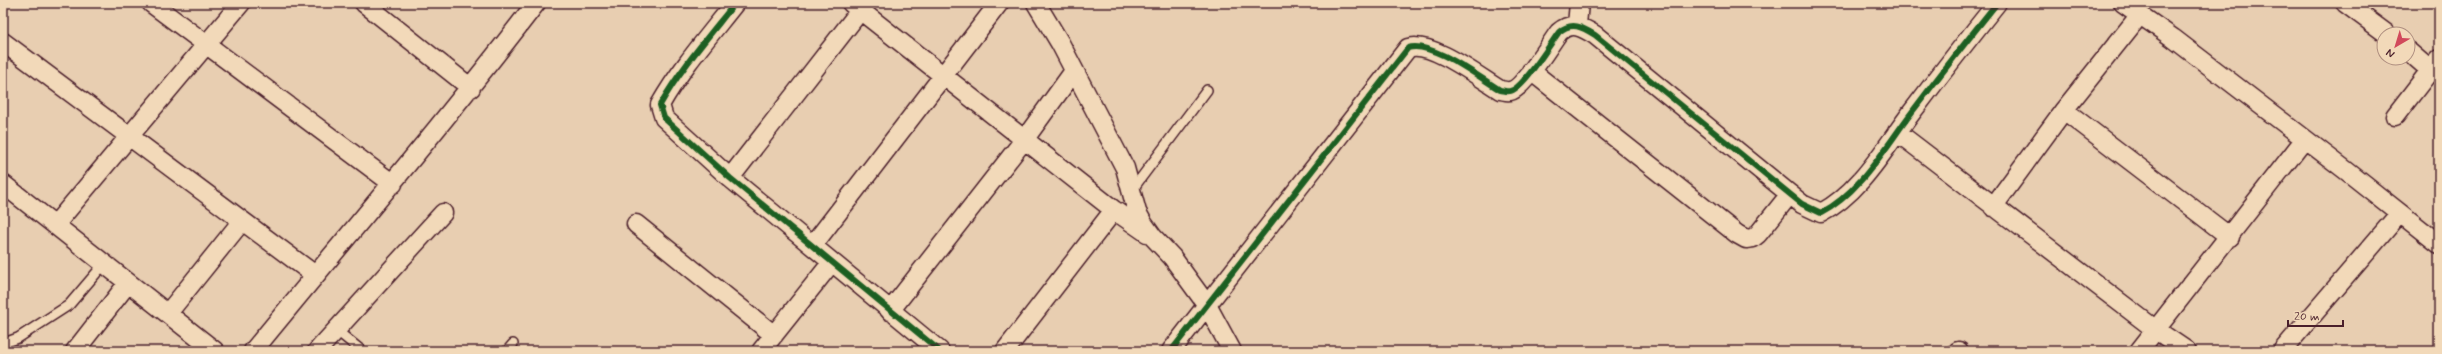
<svg xmlns="http://www.w3.org/2000/svg" width="2442" height="354" viewBox="0 0 2442 354" font-family="Mynerve,sans-serif">
<style>
.lines{fill:none;stroke-linecap:round;stroke-linejoin:round}
.lane-casing{stroke:#4a1f2b;stroke-width:12}
.street-casing{stroke:#4a1f2b;stroke-width:21}
.lane{stroke:#f2d9b9;stroke-width:9}
.street{stroke:#f2d9b9;stroke-width:18}
.cycleway-casing{stroke:#f2d9b9;stroke-width:8}
.cycleway{stroke:#1b5e20;stroke-width:6}
</style>
<rect width="100%" height="100%" fill="#e8ceb1"/>
<filter id="ink" filterUnits="userSpaceOnUse"><feTurbulence type="fractalNoise" baseFrequency=".025" numOctaves="2"/><feDisplacementMap in="SourceGraphic" scale="8" xChannelSelector="R" yChannelSelector="G"/><feConvolveMatrix kernelMatrix="1 2 1 2 8 2 1 2 1" color-interpolation-filters="sRGB"/></filter>
<g filter="url(#ink)">
<g class="lines">
<!-- lane casing -->
<g class="lane-casing">
<path id="lane" d="M1132 190 1207 90
M336 330 362 351
M7 342 18 338 69 305 104 264
M507 351 513 344"/>
</g>
<!-- street casing -->
<g class="street-casing">
<path id="street" d="M151 3 393 184
M364 3 471 88
M735 3C709 36 681 68 660 105L664 118 730 178 940 351
M851 3 1114 210 1147 233
M1036 3 1060 43 1125 168 1137 212 1143 223 1153 237 1172 257 1207 305 1232 351
M2123 3 2173 38 2348 172 2439 244
M2345 3 2387 34
M1577 25 1579 3
M3 42 315 275
M2408 51 2430 70
M1531 71 1737 234 1746 239 1753 238 1758 234 1790 194
M2064 110 2230 237
M2395 116 2439 59
M1897 132 2156 330 2187 351
M730 178 866 3
M3 184 215 351
M1993 207 2064 110 2139 16
M636 224 774 335
M55 225 241 3
M813 245 999 3
M890 311 1024 140 1074 71
M168 313 242 221
M75 351 128 283
M253 351C348 235 445 122 536 3
M317 351 443 213
M761 351 832 262
M1005 351 1114 210
M1171 351 1408 48C1431 40 1480 78 1500 90 1503 90 1507 92 1510 91 1523 89 1550 44 1559 32 1572 21 1582 27 1595 35L1802 204 1821 213C1860 193 1886 146 1912 112 1940 75 1968 39 1997 3
M1958 351H1959
M2139 351 2304 140
M2282 351 2400 213"/>
</g>
<!-- lane -->
<use href="#lane" class="lane"/>
<!-- street -->
<use href="#street" class="street"/>
<!-- cycleway casing -->
<g class="cycleway-casing">
<path id="cycleway" d="M735 3C709 36 681 68 660 105L664 118 730 178 940 351
M1171 351 1408 48C1431 40 1480 78 1500 90 1503 90 1507 92 1510 91 1523 89 1550 44 1559 32 1572 21 1582 27 1595 35L1802 204 1821 213C1860 193 1886 146 1912 112 1940 75 1968 39 1997 3"/>
</g>
<!-- cycleway -->
<use href="#cycleway" class="cycleway"/>
</g>
</g>
<!-- margin -->
<rect width="2442" height="354" fill="none" stroke="#f2d9b9" stroke-width="16"/>
<rect x="8" y="8" width="2426" height="338" fill="none" stroke="#4a1f2b" stroke-width="1.5" filter="url(#ink)"/>
<!-- north arrow -->
<g transform="translate(2396 46) rotate(218)"><circle r="19" fill="#f2d9b9" stroke="#af8f80"/>
<path d="M0-3L7 15L0 10L-7 15Z" fill="#d1495b"/>
<text y="-6" font-size="11" font-weight="bold" text-anchor="middle" fill="#4a1f2b">N</text>
</g>
<!-- scale -->
<path d="M2288 320v6h55v-6" fill="none" stroke="#4a1f2b" stroke-width="2"/>
<text x="2294" y="320" font-size="12" fill="#4a1f2b" stroke="#f2d9b9" stroke-width="3" paint-order="stroke">20 m</text>
</svg>
